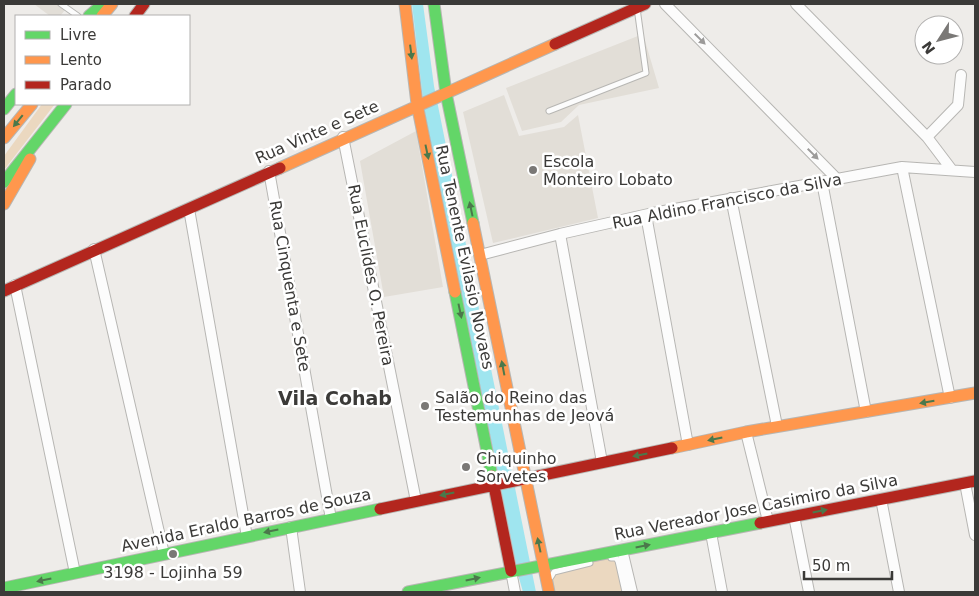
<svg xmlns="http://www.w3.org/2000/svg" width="979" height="596" viewBox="0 0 979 596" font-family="'DejaVu Sans',sans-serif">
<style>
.built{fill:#e2ded7}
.green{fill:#ebd8c0}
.water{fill:#9fe5ef}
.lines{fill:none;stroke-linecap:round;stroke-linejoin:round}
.lane-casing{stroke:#b7b6b3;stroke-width:7}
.street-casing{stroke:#b7b6b3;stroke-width:12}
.fast-casing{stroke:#b7b6b3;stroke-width:13}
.slow-casing{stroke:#b7b6b3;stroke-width:13}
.jam-casing{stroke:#b7b6b3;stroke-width:13}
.lane{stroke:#fcfcfc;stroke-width:5}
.street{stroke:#fcfcfc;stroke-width:10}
.fast{stroke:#63d668;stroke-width:11}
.slow{stroke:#ff974d;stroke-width:11}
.jam{stroke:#b3261e;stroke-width:11}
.oneway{fill:#9c9b9a}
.oneway2{fill:#4b784b}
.poi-dot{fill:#7a7876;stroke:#fff;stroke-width:2}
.labels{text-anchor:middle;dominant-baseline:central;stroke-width:5;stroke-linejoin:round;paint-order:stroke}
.street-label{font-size:16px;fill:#3b3a38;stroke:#fff}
.poi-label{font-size:16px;fill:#3b3a38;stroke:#fff;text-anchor:start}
.quarter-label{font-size:19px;font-weight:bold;fill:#3b3a38;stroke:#fff}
</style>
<rect width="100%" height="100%" fill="#eeece9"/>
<!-- built -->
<path class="built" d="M34 4H70L60 16H50Z
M643 34 659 88 579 105 561 122 522 131 506 88Z
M504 95 519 136 564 127 578 115 598 218 493 243 463 112Z
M416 131 443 287 384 297 360 161Z"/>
<!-- green -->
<path class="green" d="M42 104H55L4 170V156Z
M616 554 630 592H550L548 569Z"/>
<!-- water -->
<path class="water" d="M412 4H423L434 86 536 592H523L519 578 424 108Z"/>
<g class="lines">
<!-- lane casing -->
<g class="lane-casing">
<path id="lane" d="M61 4 78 16
M549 111 646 73 637 8
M611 558H616L618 561 625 592
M551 577 554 572 590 563"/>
</g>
<!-- street casing -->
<g class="street-casing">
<path id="street" d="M665 4 838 180
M796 4 927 137 952 170
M343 137 416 501
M927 137 958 105 961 75
M902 167 950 398
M269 171 331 519
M822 182 866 412
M731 198 777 426
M189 209 247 537
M646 215 688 445
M560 234 602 462
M94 249 164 554
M480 255 560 234 653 213 902 167 975 172
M15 285 75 573
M746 432 768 521
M965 483 975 535
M881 499 899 592
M794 516 809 592
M291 527 300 592
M711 533 722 592
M622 550 632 592
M511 571 515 592"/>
</g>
<!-- fast casing -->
<g class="fast-casing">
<path id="fast" d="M434 4 446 93 473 223
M89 16 103 4
M4 109 16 94
M4 182 66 104
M455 292 492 476
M4 588 380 509
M408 592 760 523"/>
</g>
<!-- slow casing -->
<g class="slow-casing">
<path id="slow" d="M405 4 417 104 455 292
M102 16 112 4
M4 138 32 104
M280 168 555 44
M4 204 30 159
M473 223 549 592
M672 448 746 432 975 393"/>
</g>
<!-- jam casing -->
<g class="jam-casing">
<path id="jam" d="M135 16 144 4
M555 44 645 4
M4 291 280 168
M492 476 511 571
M380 509 672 448
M760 523 975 481"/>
</g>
<!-- lane -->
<use href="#lane" class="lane"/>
<!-- street -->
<use href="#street" class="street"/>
<!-- fast -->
<use href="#fast" class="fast"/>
<!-- slow -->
<use href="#slow" class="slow"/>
<!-- jam -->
<use href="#jam" class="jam"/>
</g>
<!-- one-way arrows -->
<defs><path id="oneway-solid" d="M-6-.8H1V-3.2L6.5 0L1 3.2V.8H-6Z" transform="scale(1.25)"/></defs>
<g class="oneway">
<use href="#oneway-solid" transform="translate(700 39) rotate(45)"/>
<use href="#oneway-solid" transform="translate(813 154) rotate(45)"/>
</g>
<g class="oneway2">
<use href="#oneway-solid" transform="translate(411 52) rotate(83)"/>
<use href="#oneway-solid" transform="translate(18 121) rotate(129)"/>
<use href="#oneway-solid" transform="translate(427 152) rotate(78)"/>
<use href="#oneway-solid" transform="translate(471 209) rotate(-102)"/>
<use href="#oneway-solid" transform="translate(460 311) rotate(78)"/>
<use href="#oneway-solid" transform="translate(503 368) rotate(-101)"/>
<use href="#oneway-solid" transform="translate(927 402) rotate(170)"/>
<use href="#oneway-solid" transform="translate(715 439) rotate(168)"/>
<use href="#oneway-solid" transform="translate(640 455) rotate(169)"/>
<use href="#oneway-solid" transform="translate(447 494) rotate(168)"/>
<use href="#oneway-solid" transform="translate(820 511) rotate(-11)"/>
<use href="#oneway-solid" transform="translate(271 531) rotate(168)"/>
<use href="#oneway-solid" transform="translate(539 545) rotate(-102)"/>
<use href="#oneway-solid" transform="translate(643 546) rotate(-11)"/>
<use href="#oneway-solid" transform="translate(473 579) rotate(-12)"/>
<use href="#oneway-solid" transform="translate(44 580) rotate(168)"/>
</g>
<!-- markers -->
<g class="poi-dot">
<circle cx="533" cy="170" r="5"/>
<circle cx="425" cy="406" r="5"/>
<circle cx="466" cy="467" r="5"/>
<circle cx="173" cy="554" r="5"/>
</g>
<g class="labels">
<!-- street labels -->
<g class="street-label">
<text transform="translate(317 132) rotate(-24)">Rua Vinte e Sete</text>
<text transform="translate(727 201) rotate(-11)">Rua Aldino Francisco da Silva</text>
<text transform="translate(465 257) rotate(78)">Rua Tenente Evilasio Novaes</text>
<text transform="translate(371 275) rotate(79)">Rua Euclides O. Pereira</text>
<text transform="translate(290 286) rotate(80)">Rua Cinquenta e Sete</text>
<text transform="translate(756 507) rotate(-11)">Rua Vereador Jose Casimiro da Silva</text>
<text transform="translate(246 520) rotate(-12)">Avenida Eraldo Barros de Souza</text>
</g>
<!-- poi labels -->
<g class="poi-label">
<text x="543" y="161">Escola<tspan x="543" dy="18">Monteiro Lobato</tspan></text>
<text x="435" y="397">Salão do Reino das<tspan x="435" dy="18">Testemunhas de Jeová</tspan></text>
<text x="476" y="458">Chiquinho<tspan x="476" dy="18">Sorvetes</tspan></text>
<text x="173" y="572" text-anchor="middle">3198 - Lojinha 59</text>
</g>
<!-- quarter labels -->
<g class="quarter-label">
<text x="335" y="398">Vila Cohab</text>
</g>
</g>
<!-- border -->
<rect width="979" height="596" fill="none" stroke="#3b3a38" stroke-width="10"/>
<!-- legend -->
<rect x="15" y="15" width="175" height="90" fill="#ffffff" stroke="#b1b0af"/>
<rect x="25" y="31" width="25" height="8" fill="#63d668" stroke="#b1b0af"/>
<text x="60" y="40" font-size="15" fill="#3b3a38">Livre</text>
<rect x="25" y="56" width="25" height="8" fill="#ff974d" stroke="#b1b0af"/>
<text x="60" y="65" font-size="15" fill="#3b3a38">Lento</text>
<rect x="25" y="81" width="25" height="8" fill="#b3261e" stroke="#b1b0af"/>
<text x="60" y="90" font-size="15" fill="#3b3a38">Parado</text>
<!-- north arrow -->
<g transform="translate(939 40) rotate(234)"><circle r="24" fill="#ffffff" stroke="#b1b0af"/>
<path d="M0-4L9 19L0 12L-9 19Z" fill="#7a7876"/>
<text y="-8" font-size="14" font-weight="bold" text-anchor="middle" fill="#3b3a38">N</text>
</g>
<!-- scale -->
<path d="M804 571v8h88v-8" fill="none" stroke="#3b3a38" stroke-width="2.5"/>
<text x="812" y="571" font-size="15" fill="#3b3a38" stroke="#ffffff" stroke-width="4" paint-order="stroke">50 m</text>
</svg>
